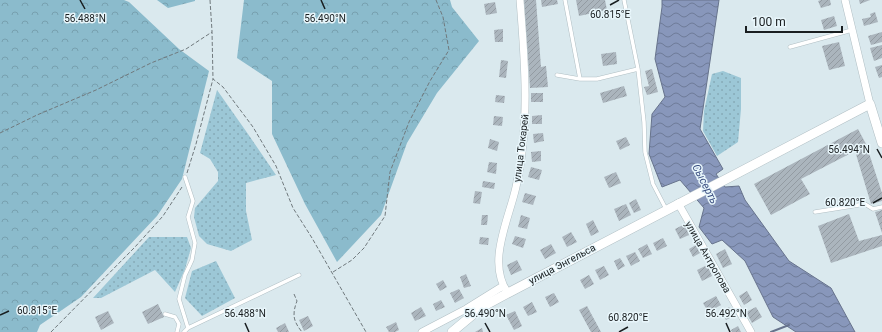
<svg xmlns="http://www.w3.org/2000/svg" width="882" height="332" viewBox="0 0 882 332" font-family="Roboto,sans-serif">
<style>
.grass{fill:url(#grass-dots)}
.forest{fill:url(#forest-crowns)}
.water{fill:url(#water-waves);stroke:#67738c}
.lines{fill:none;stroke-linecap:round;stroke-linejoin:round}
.stream{stroke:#67738c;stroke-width:2}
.building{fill:url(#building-hatch)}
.service-casing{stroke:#b1bfc4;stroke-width:4.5}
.minor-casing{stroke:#b1bfc4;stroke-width:8}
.tertiary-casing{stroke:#b1bfc4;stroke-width:10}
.path{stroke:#70797d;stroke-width:1;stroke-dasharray:4 2;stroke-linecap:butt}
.service{stroke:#fff;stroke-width:3.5}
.minor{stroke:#fff;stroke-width:7}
.tertiary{stroke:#fff;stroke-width:9}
.ticks{fill:none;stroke:#191e20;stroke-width:1.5}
.labels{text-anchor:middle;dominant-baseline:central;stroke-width:3;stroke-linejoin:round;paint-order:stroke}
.street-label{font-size:10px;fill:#191e20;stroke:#e8f6fb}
.water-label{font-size:11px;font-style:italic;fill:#3c5082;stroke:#e8f6fb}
.ticks-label{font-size:10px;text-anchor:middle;fill:#191e20;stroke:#e8f6fb;stroke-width:3;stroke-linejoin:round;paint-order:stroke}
</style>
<defs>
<pattern id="grass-dots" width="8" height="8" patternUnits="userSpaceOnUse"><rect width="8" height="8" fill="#9cc7d6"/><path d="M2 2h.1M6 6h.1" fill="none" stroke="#86aab7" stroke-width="1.8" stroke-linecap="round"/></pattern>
<pattern id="forest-crowns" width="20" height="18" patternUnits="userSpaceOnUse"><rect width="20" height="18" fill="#8bbbcc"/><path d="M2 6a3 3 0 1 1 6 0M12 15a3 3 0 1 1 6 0" fill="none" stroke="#77a0af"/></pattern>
<pattern id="water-waves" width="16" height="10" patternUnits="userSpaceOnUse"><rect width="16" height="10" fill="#8897bb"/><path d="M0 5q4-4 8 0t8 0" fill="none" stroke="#6e7b98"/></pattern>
<pattern id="building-hatch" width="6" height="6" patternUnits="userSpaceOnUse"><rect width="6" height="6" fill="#abb5bd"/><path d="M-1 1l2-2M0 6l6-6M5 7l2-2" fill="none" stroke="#939ba2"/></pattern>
</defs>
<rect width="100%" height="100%" fill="#dae9ee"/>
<!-- grass -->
<path class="grass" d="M723 71 741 78V109L738 142 717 156 703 131 704 111 712 74Z
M217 90 248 134 276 175 246 183V211L252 240 231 251 207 244 199 236 194 217 195 208 218 181V172L210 159 200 153Z
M149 237H187L191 248 185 269 175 292 155 270 101 298H93Z
M216 261 235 298 202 316 185 298 192 271Z"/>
<!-- forest -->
<path class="forest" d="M0 0H124L129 2 179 49 209 71 182 179 157 216 81 297 40 325 37 332H0Z
M157 0H195V1L168 8Z
M244 0H450L452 7 479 41 437 93 407 143 381 215 337 262 305 204 272 134V81L237 58Z"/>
<!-- water -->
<path class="water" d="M662 0H719L700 129 723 169 716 174 725 187 739 186 745 200 789 261 831 288 855 332H796L773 317 745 261 722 240 712 244 699 227 704 208 680 180 662 187 649 154 652 114 665 97 655 59 662 7Z"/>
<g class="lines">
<!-- stream -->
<path class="stream" d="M771 332 789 325"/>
</g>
<!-- building -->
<path class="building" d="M524 0H536L541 67 546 66 548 87 530 88Z
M541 0H557L558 4 542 7Z
M576 0H605L607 10 579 16Z
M821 0H830L831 5 821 8 818 1Z
M859 0H870L860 4Z
M495 2 497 13 486 15 484 4Z
M875 12 878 22 864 26 862 19 871 17 870 14Z
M834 16 837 26 824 30 821 20Z
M503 29V42H495L494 30Z
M882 32V42L871 45 868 36Z
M839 42 845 66 829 70 822 46Z
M882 45V58L874 61 870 48Z
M616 52 617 64 603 66 601 54Z
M501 60 508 61 506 78 499 77Z
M882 65V77L879 78 875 67Z
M652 69 658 92 647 95 644 87 649 86 645 71Z
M624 86 627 96 603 103 600 93Z
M531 93H543V102H531Z
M496 95 505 96 504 103 495 102Z
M542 115V124H532V116Z
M494 116 503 117 502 126 493 125Z
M858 129 866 144 882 193V201L871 204 855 151 801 179 810 194 771 215 754 184Z
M543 133 544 141 534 143 533 134Z
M626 137 630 145 620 150 616 141Z
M490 139 499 142 497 151 488 148Z
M541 151V161L532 162 531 152Z
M489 162 497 163 496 174 487 172Z
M531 167 542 170 539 180 528 177Z
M616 172 621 183 609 188 604 177Z
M483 181 495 183 494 189 482 187Z
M475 191 482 192 480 204 473 203Z
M525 193 536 196 533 205 522 202Z
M636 199 641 210 634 213 629 203Z
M626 204 631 215 619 221 614 209Z
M882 210V233L875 212Z
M849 214 859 241 882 235V246L831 263 818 226Z
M482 215H488L487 225H481Z
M521 215 530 218 527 229 518 227Z
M593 220 599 232 591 236 586 224Z
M685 224 689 235 680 239 675 229Z
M571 232 577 242 567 247 562 237Z
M515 236 526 239 523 248 512 244Z
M480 237 489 238 488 245 479 244Z
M663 238 667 246 657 251 653 243Z
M551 244 556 253 545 259 540 250Z
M647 244 652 254 643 258 638 249Z
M696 245 700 253 693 257 689 249Z
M725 249 732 264 723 268 716 254Z
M635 252 640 261 631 266 626 256Z
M620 258 625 266 618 270 614 261Z
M517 260 522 270 511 275 507 265Z
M707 265 712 276 702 281 697 270Z
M604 266 609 275 600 280 595 270Z
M466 274 471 286 464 288 460 277Z
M589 275 594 284 585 289 580 280Z
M443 280 447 287 440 291 436 284Z
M459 289 464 298 455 303 450 293Z
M747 291 752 300 744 305 739 296Z
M554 293 559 302 550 307 545 297Z
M716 296 721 305 708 312 703 303Z
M441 300 445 307 436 311 433 304Z
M532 302 537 312 528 316 523 307Z
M158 304 164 317 148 324 142 312Z
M587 306 601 332H591L579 310Z
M421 307 426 316 415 321 411 313Z
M729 307 734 316 726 320 721 312Z
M756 307 762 317 752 323 746 312Z
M108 311 114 323 101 330 95 317Z
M515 311 522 326 514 330 506 315Z
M308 316 313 326 304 331 299 320Z
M396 322 399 330 395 332H389L386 327Z
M285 323 289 332H278L276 328Z
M738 326 741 332H732L731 330Z
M482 328 483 332H475Z"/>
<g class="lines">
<!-- service casing -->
<g class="service-casing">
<path id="service" d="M565 0 580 79
M624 0 638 69
M790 47 852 30
M557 75 580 79H597L638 69 644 122 645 152 653 184 666 209
M185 177 193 201 188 217 195 243 192 260 185 275 179 299 188 328
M815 212 865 204 873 209 882 207
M165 314 175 317 179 324 177 332
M184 332 188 328 299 275"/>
</g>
<!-- minor casing -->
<g class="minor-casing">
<path id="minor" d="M845 0 870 104
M678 203 751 332
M508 293C486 263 509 219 516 187 530 126 525 62 520 0
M422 332 466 309 503 286"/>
</g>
<!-- tertiary casing -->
<g class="tertiary-casing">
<path id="tertiary" d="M452 332 482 307 508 293 870 104 882 143"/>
</g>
<!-- path -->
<path class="path" d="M210 0 212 31 213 79 223 87 253 127 276 166 293 208 312 238 366 332
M0 133 37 115 96 90 151 63 186 49 212 32
M187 173 196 144 213 79
M333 272 352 260 364 248 385 216 390 172 409 122 430 81 449 50 443 17 436 0
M294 294 297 301C292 314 293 321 302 332
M51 332 135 247 163 216 182 187"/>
<!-- service -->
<use href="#service" class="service"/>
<!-- minor -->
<use href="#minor" class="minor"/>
<!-- tertiary -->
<use href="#tertiary" class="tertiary"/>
</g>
<!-- ticks -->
<path class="ticks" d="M80 0 85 9M321 0 325 9M610 5 619 0M877 149 882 158M873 203 882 198M0 315 9 311M245 323 249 332M485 323 490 332M726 323 730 332M619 332 628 327"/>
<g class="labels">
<!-- street labels -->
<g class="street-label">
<text transform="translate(521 148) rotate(-83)">улица Токарей</text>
<text transform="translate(708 257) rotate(60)">улица Антропова</text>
<text transform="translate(562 264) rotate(-28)">улица Энгельса</text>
</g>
<!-- water labels -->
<g class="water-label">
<text transform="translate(705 184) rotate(63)">Сысерть</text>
</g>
</g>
<g class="ticks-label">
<text x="610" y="18">60.815°E</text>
<text x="85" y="22">56.488°N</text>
<text x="325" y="22">56.490°N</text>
<text x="849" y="153">56.494°N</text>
<text x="845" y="206">60.820°E</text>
<text x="37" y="314">60.815°E</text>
<text x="245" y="317">56.488°N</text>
<text x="485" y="317">56.490°N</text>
<text x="726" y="317">56.492°N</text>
<text x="628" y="321">60.820°E</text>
</g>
<!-- scale -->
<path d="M746 26v6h96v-6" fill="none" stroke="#191e20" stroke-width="2"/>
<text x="752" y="26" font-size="12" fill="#191e20" stroke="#e8f6fb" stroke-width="3" paint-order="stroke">100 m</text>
</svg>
